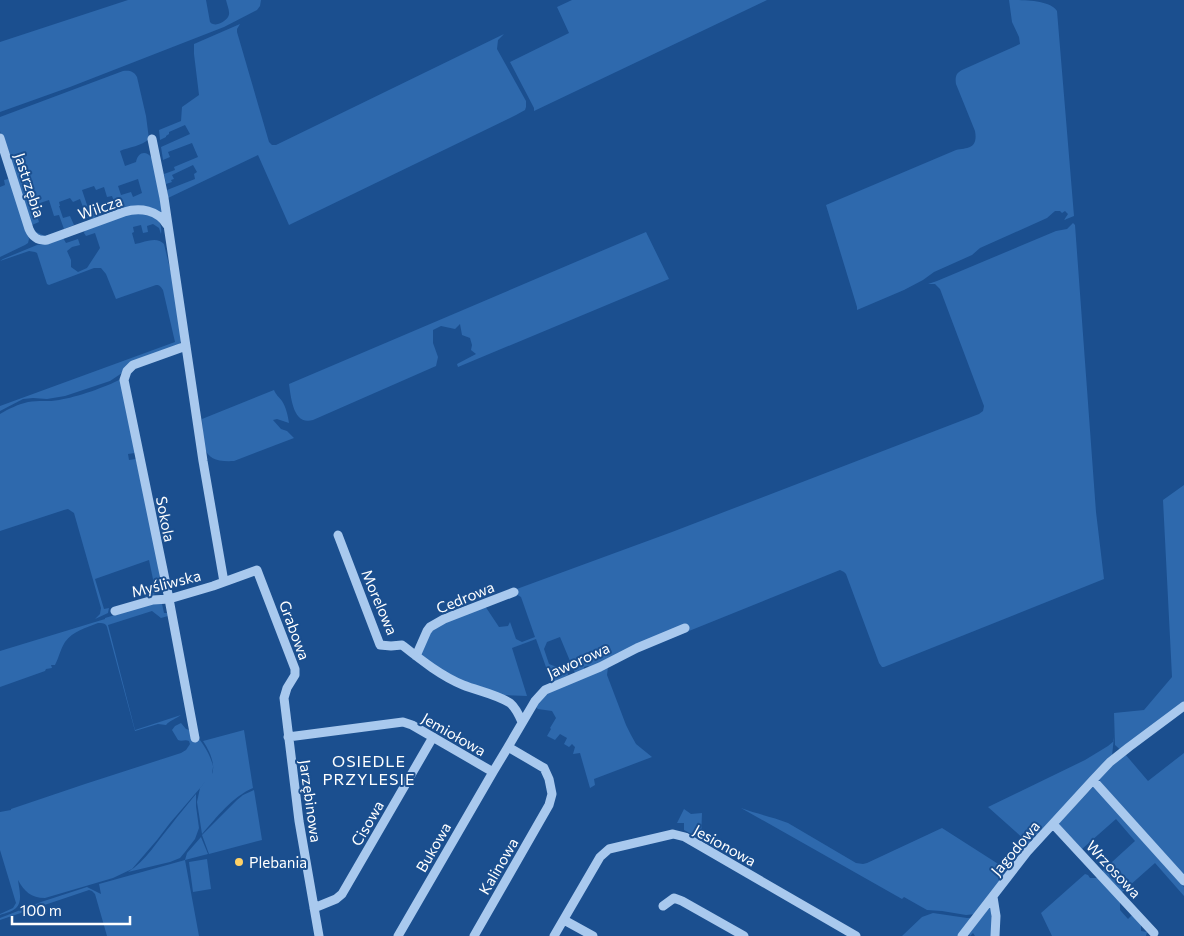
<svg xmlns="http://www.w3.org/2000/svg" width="1184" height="936" viewBox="0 0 1184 936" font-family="Commissioner,sans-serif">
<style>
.green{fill:#2e69ad;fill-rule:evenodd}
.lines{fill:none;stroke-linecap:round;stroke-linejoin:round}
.minor{stroke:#a9c9ee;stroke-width:9}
.poi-dot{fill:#ffd166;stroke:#1b4f8f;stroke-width:2}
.labels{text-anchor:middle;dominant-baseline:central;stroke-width:4;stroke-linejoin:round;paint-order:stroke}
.street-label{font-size:15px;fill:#fff;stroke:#1b4f8f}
.poi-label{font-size:15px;fill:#fff;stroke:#1b4f8f;text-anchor:start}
.neighbourhood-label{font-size:16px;letter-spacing:1px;fill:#fff;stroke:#1b4f8f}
</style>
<rect width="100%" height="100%" fill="#1b4f8f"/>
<!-- green -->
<path class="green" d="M128 0H206L210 22C211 23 212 24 213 24 217 26 226 21 228 17 231 13 227 5 226 0H261L260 6 257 10 224 27 70 87 0 112V42Z
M572 0H767L534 111V108L510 62 569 33 557 7Z
M1009 0C1024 0 1050 0 1057 11L1074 216 1064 220 1068 214 1065 211 1062 213 1060 211H1055L1047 218 980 248 972 255 934 272 923 280 904 290 857 310V307L826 205 956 150C969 148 978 148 975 131L956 84C955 77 956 73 962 70L1020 44 1019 37 1012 22Z
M240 24 237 29V32L269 142 272 145H276L504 34 498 40 497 49 526 101V107L525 110 516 115 289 225 258 155 168 198 167 190 195 179 194 174 197 172 193 165 172 175 174 179 171 180 172 182 166 184 164 174 175 170 174 167 198 157 192 143 168 152 170 157 163 160 161 147 190 134 185 125 169 132V134L166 136V137L160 140 159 130 181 121 182 107 199 95 194 54V44Z
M123 71C129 70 134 71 137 77L146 116 149 139C142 146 129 147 120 151L125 166 136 162C138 152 146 150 152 158L158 187 163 215 158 213H114L112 212 117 210 112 196 107 197 104 187 96 190 94 186 82 190 89 211 99 207 102 215 91 219 90 217 87 218 80 199 73 202 70 198 59 202 60 206H59L63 218 70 216 74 225 64 229 59 215 54 216 49 200 34 205 39 222 32 225 34 231 45 236 47 235 48 238 33 233 2 139 0 131V117ZM138 179 142 193 133 197 131 192 121 195 118 186Z
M8 179 10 180 29 239 28 243 25 245 0 257V187L5 185 4 180Z
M127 213C143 213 164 213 161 234L159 228 153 224 147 226 148 232 143 233 141 225 133 227 134 232 132 233 135 244C145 242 157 236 164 244L173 281 182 339 180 343 177 346 122 373 110 381 65 396 47 399 33 398 23 399 0 411V406L175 342 163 290C161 287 160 285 156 285L116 299 106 274 101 268H94L49 285 47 284 37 253 35 252 29 251 0 261 3 259 37 245 48 243 63 238 66 243 78 239 80 245 72 247 67 251 71 260V267L78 272 87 268 100 248 95 233 86 236 84 233 85 229Z
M1073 223 1075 225 1096 512 1104 579 884 667H882L879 663 846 574 844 572 840 570 622 658 590 668 588 666 584 667V671L575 673 560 637 547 642 544 649 549 664 567 671 568 675 554 682 551 681 536 639 512 648 527 696 500 695 465 682 426 662 421 655 426 639 433 628 485 606 499 627 508 626 510 622 516 639 522 642 535 637 521 597 516 594 514 590 672 532 979 414 983 411 984 406 940 289 935 284H928L937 281 1056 231 1067 229Z
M646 232 669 279 458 367 457 364 476 354 471 350 472 345 470 338 462 335 460 324 455 329 441 326 433 330V343L438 357 436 366 313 420C293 426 291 397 289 384Z
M121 379 135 453 128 454 129 460 136 459C140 478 165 580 159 591 156 595 149 596 145 597V595L154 584 149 560 95 579 104 609 109 608 108 613 95 619 100 614 101 608 74 513 68 509 64 510 0 531V414C8 409 19 404 28 402 38 400 49 402 59 400 77 397 106 387 121 379Z
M274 390C276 395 279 397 282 401 286 407 288 416 289 423L277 419 273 420 281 429 287 431 294 438 234 461C200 463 204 446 202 419Z
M1184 485V710L1124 753 1115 745 1114 713 1144 710 1172 677 1163 500Z
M154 603 162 604 164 613H167L168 616 161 618 152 611 108 625 135 730 181 715C176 719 170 720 166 725L158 724 135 731 107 627C106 623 102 623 98 623 86 628 73 631 65 642 61 648 59 657 55 665H51L52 668 46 669 45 671 0 687V651L105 619V618Z
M608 667 607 675 626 725 631 735 636 744 652 757 594 779 595 785 590 788 580 753 573 754 575 747 572 744 569 747 564 744 567 738 560 734 555 740 547 736 551 729 550 728 556 718 552 711 538 709 535 706 547 693Z
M181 723 186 729C197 731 211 755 213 766 213 770 212 771 212 774 216 764 209 750 203 741L244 730 253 788C232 797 217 817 202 834L197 802 200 788 207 780 170 823 157 840 132 869 113 878 45 898C31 898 24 891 18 880 19 888 23 902 16 908 12 912 5 913 0 915V914L13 908 16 903 0 850V812L11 810V844V809L85 784 181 753 186 750 190 744 189 741C185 739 182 742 178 740L172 730 175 726Z
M1114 737 1112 756 1021 854H1018L1016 853 1026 841 988 807 1085 760 1108 746 1114 741Z
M1184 753V877L1099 780 1113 764 1125 754 1148 781Z
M1093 787H1095L1108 801 1184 887V896L1155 863 1120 894 1101 872 1135 841 1116 819 1082 849 1060 826 1059 823Z
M254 790 262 840 209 854 202 835 237 800 243 795Z
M196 794V806L199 828 195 839 185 852 180 858 170 862 128 872C145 862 158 840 171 825 179 814 188 804 196 794Z
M741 808C757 814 773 817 788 823L856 863 863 864 867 863 942 828 1003 867 1012 858H1014V862L976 914 966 915 942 911 927 910 904 897 902 899Z
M684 809 691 814 702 813 701 839 684 830V823H677Z
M201 837 208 854 185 860 199 936H107L95 894 92 891 89 890 0 920V918L41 902 87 887 101 894 99 884 185 860 187 853Z
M207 859 211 889 193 892 189 862Z
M1085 874 1088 875 1090 878H1101L1120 900V910L1128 919 1133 914 1141 923V931L1147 932 1146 936H1052L1041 913Z
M989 908H991L993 936H975L973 933 970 936 969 934Z
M933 913 967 918H974L959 936H902L922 917Z"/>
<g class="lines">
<!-- minor -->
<path class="minor" d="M0 138 29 229C33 238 38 241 47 240L124 212C140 207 158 210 167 225
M152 139 164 198 203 461 224 582
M186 346 133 365 127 371 124 380 169 599 195 738
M338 535 380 645 391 646 402 645C421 660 441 676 463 685 478 691 496 694 510 703 516 708 519 715 522 722
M115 611 153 600 169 599 213 586 257 570 295 669V675L287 688 284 698 299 821 319 936
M416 656 427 631 430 627 444 619 514 592
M288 737 403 722 412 725 493 772 508 747 544 768 549 779 552 794 549 805 474 936
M508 747 535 701 545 690 600 667 637 648 685 628
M1093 780 1184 881
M1053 824 1154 933
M993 897 996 916 995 936
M663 906 674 898 682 901 744 936
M314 908 336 899 342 894 433 737
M564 920 593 936
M398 936 493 772
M554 936 600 857 609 849 673 834 685 837 856 936
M962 936 1027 852 1093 780 1110 762 1129 747 1184 706"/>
</g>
<!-- markers -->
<circle class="poi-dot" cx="239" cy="862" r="5"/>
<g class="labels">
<!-- street labels -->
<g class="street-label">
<text transform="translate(30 185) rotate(72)">Jastrzębia</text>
<text transform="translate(100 207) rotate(-19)">Wilcza</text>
<text transform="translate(166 519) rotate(79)">Sokola</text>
<text transform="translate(166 583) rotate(-14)">Myśliwska</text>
<text transform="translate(465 597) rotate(-22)">Cedrowa</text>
<text transform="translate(380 602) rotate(67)">Morelowa</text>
<text transform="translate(295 630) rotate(70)">Grabowa</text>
<text transform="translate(578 660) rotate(-24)">Jaworowa</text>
<text transform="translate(454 734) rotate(30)">Jemiołowa</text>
<text transform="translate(311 801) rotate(82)">Jarzębinowa</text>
<text transform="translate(367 823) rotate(-60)">Cisowa</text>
<text transform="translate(725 845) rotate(29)">Jesionowa</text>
<text transform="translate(433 847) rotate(-60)">Bukowa</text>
<text transform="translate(1015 848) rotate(-50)">Jagodowa</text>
<text transform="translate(498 866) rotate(-60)">Kalinowa</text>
<text transform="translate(1114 869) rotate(47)">Wrzosowa</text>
</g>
<!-- poi labels -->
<g class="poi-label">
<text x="249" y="862">Plebania</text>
</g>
<!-- neighbourhood labels -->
<g class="neighbourhood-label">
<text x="369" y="760">OSIEDLE<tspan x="369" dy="18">PRZYLESIE</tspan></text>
</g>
</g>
<!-- scale -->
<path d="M12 916v8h118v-8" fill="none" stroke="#ffffff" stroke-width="2.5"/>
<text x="20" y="916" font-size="15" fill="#ffffff" stroke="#1b4f8f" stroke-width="4" paint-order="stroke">100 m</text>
</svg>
